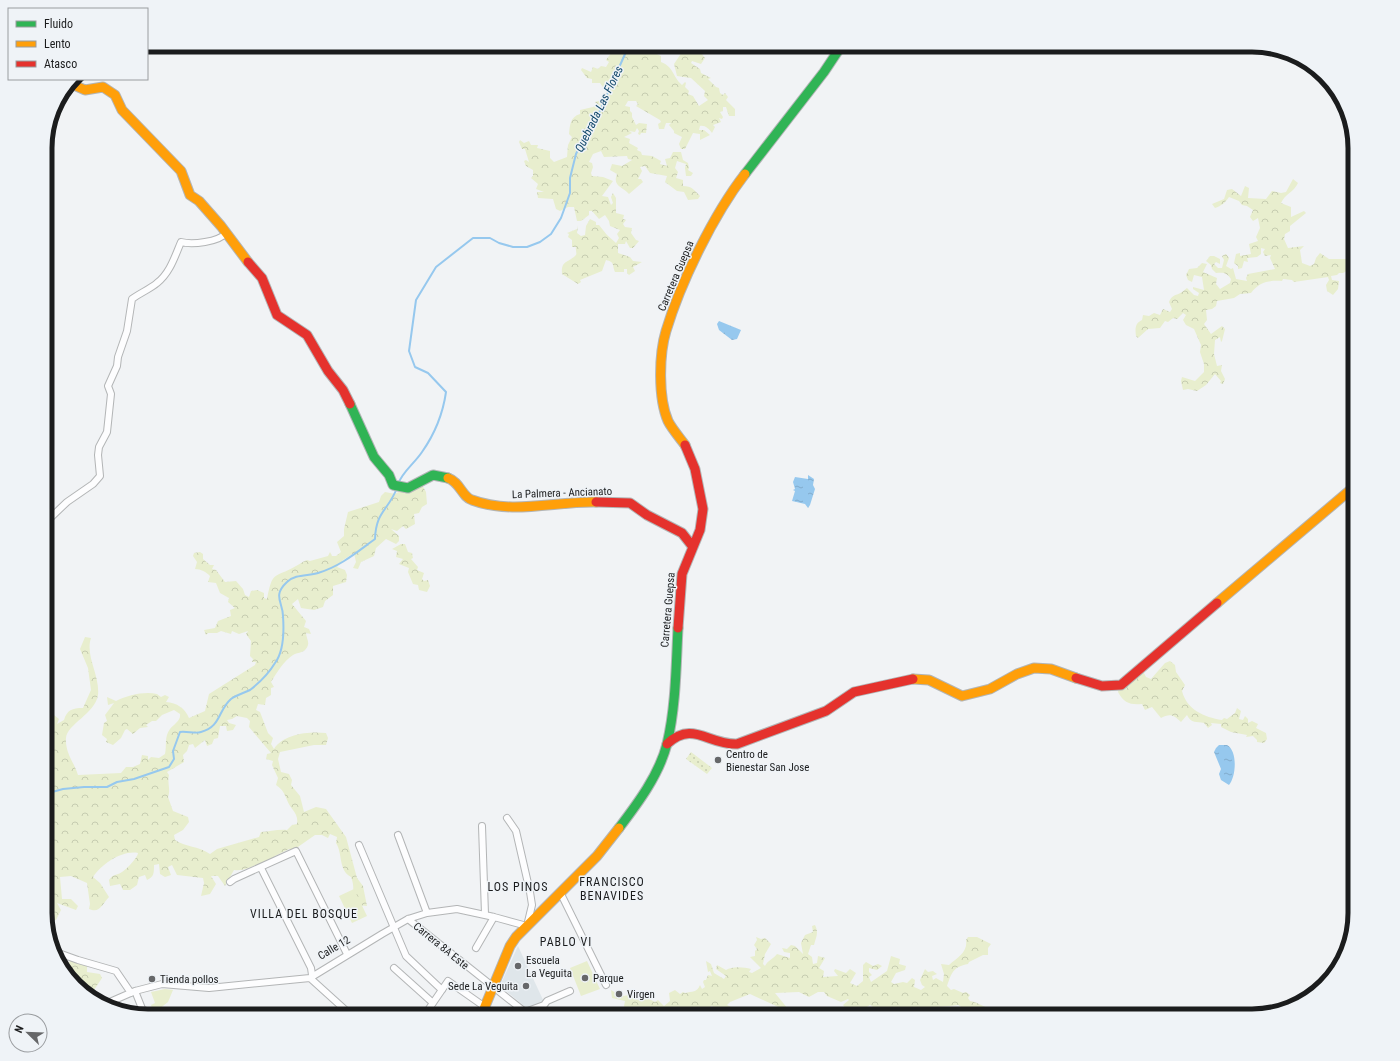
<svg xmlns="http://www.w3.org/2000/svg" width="1400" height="1061" viewBox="0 0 1400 1061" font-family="'Roboto Condensed',sans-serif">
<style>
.built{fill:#dfe6ea}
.grass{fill:url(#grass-dots)}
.forest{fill:url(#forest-crowns);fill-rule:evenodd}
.pitch{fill:#e8eece}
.water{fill:url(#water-ripples)}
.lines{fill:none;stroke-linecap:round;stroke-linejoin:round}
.stream{stroke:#96c8ee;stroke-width:2}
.street-casing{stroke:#b3b5b6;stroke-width:8}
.fast-casing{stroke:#b3b5b6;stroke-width:11}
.slow-casing{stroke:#b3b5b6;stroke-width:11}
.jam-casing{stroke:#b3b5b6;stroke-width:11}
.street{stroke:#fdfdfe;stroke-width:6}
.fast{stroke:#30b455;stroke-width:9}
.slow{stroke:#ff9f0a;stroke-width:9}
.jam{stroke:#e5322d;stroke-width:9}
.poi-dot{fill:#666769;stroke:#eff3f7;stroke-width:1.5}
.labels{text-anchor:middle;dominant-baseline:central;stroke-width:3;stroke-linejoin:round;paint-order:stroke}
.street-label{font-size:11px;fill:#1b1c1d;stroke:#eff3f7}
.poi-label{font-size:11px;fill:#1b1c1d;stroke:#eff3f7;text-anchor:start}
.water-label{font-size:12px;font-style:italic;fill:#10476a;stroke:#eff3f7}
.neighbourhood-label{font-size:12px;letter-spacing:1px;fill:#1b1c1d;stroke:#eff3f7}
.rim{fill:none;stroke:#1b1c1d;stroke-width:5}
</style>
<defs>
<pattern id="grass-dots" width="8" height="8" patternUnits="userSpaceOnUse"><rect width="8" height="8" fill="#e8eece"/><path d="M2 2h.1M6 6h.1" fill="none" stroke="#c6ccb0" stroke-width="1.8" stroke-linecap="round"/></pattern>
<pattern id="forest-crowns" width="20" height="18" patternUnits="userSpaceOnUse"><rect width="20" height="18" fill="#e8eece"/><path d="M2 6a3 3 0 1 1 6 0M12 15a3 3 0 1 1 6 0" fill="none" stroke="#c6ccb0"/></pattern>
<pattern id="water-ripples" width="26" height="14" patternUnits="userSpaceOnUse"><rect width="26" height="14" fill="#96c8ee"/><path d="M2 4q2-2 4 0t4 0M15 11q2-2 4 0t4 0" fill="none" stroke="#81abcc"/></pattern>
</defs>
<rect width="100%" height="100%" fill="#f1f3f5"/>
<!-- built -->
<path class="built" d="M518 946 544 1002 529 1010 500 986Z"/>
<!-- grass -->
<path class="grass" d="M691 752 712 768 707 774 686 759Z"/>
<!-- forest -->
<path class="forest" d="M622 45H648V50L661 56V62C674 67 672 76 682 85L685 82 686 83 685 87 689 91 688 94 693 96 699 106 708 100 704 96 705 91 691 78 677 76 674 64 684 49 682 45H692L686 48 687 50 693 53 702 54 705 58 701 64 692 61 691 63 700 69 701 73 711 78 708 79 716 87 719 88 720 93 723 95 725 93 728 97 726 100 735 109V116H729L726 107H723V111L720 112 723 117 722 119 719 118 721 122 713 125 715 127 712 133C709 129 705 125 700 126L699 130H704L710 135 700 140V134L693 133 685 149H681L679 144 682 137 674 133V131L669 125 671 123H666L664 129H659L658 124 661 122 660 120 636 106 638 104 636 101H628L625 106 630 107V111L632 113V117L636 125 639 123 647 124 646 133H641L640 135 638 134 639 131 637 128 635 132 629 131 632 133 624 137 630 139 629 143 638 148 637 150 641 152 642 155 652 156 661 161 660 164 667 166 665 159 670 158 673 152H681L683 160 688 163 689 168 688 170 693 173 691 176H686L685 168 686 164 677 161 675 168 678 172 676 178 683 180V186C692 186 694 190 700 196L698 199 688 200 684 192 677 191 665 182 667 176 650 173 645 166 640 167 642 171 638 179H641L643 182 629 194C623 187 612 186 617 174L610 170 612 164 622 166 632 160 628 159 627 156 604 157 601 151 593 154 589 162 592 163 593 167 591 173 592 176 603 177 613 181 602 196 608 197 611 205 613 203 611 197 613 193 616 198V213L624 215 623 219 626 220 623 224 625 227 632 228 631 233 636 240 639 241 633 248H630L626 241 625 244H618V253L630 257 633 261 642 262 633 267 635 271 629 275 627 273V269H624V272H615C612 265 615 262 606 260L602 271 580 280 581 282 578 284 562 274C561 261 567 263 575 256 578 254 575 250 576 247H572V240L568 237 569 234 567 233 577 229 578 225 577 233 581 236 585 235 586 226 590 219 596 222V225H599L607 235 616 243 619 238 617 234 620 230 610 226 609 221 605 215 599 219 592 211H589V215L581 221H577L574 207H568L560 211 556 209 553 199 538 198 537 192H544L536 189 538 184 531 178 533 176V170L526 166 524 161 526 160 529 162 525 149H522L519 142 520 140 524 143 529 141 531 145H538L537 148 550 151V158L554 162 567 157 568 145 572 137 569 134C570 125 570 117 580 114V110L593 107 597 104 595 102 602 100 601 97 603 93H607L600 83H592V79L587 78 581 70 582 68 591 72 593 67 598 69 601 66 606 67 609 62 606 60C612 52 613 49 623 47Z
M1293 179 1298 183C1294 192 1285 194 1281 203L1291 207V217L1304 211 1306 213 1290 226V231L1285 234 1284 239 1288 248 1304 246 1300 250 1302 263 1310 266 1314 264 1316 258 1320 253 1329 259H1348L1355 255V270L1350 269 1343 273H1339L1337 275 1331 276 1332 280 1339 281 1338 289 1333 295 1327 291 1326 285 1329 280 1328 277 1294 282 1292 280 1283 279 1282 281C1269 280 1259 282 1251 293L1240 294 1234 298 1217 301 1216 306 1212 309 1206 310 1207 320 1204 324 1211 334 1222 326 1225 329 1222 341 1221 342 1220 337 1215 340 1214 354 1217 366 1222 365 1221 371 1225 379 1223 384 1220 383 1221 381 1215 374 1206 385 1197 391 1188 389 1183 390 1181 381 1182 377 1195 381 1204 372V364L1200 352 1201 345 1194 329 1186 325 1183 320 1186 315 1183 313 1177 319 1173 318 1168 322 1165 321 1160 328 1148 329 1138 338 1136 336C1135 329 1135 323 1142 320L1143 315 1149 316 1154 313 1160 315 1163 309 1170 312 1172 309 1169 302C1172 294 1176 296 1182 292 1184 291 1185 289 1187 288L1194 295 1198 296 1199 293 1193 289V287L1204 290 1202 277 1194 275 1192 282 1188 280 1186 275 1189 269 1197 268 1202 263 1207 264 1203 272 1217 278 1216 284 1220 289 1230 283 1231 279C1227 273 1224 272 1216 273L1212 269 1211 265 1206 261 1210 256H1214L1220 259V264L1216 262 1214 264 1218 268H1222L1224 260 1222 256 1226 254 1229 258 1226 266 1231 269 1233 268 1236 279 1247 281 1246 278 1248 274 1275 269 1270 258 1271 255 1265 256 1263 252 1265 249 1261 248V254L1257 257 1247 258 1248 262 1244 261 1242 268 1238 269V266L1234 263 1236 254 1240 253V256L1251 254 1249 244 1258 241 1256 237 1260 228 1258 218 1253 221 1250 217 1253 210 1247 206 1242 205 1239 201 1229 197C1226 202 1221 206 1215 208L1212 204 1224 199 1227 190 1232 189 1241 196 1245 186 1249 188 1248 198 1266 199 1272 191 1281 193 1286 192Z
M421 483 426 492 427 504 422 507 419 513 414 514 415 524 406 529 403 526 397 531 391 529 399 536V541L396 544 386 539 376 548 374 556 361 562 358 569 353 568 356 562 354 553 343 560 337 567 345 570 347 575 346 582 333 586V595L325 601 323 607 314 610 301 608 298 599 292 604 306 621 304 627 309 629 311 634 306 633C306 637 309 641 308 645 306 653 298 652 293 655 284 661 277 672 271 682L274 687 271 688V695L266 698 265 705 258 704 256 710 260 712 268 733 273 738 271 744 274 749C283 734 309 731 326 733L328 738 326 745H314L280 752 278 759 281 772 289 774 292 780 291 785 300 796 304 812 316 807 326 809 346 837 357 878 363 886 367 906 358 905C350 891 356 890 351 877 338 870 343 854 336 843L337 837 330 834 328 838 322 835H315L295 849H289L275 856 269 862C257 862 247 872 234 870L225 886 218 876H211L216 884 210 894 201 896 204 883 203 878 177 875 172 865 168 867 171 875 165 877 160 874 159 864 154 865C154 873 154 877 147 880L145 875 139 877 137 885 130 890H123L120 884 110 886 109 880C114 873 116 876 122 872 126 870 138 857 138 853 122 850 102 864 93 877L100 883 109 897C102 904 100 914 89 909L90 904 87 883 71 876 60 877 62 899H71L78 906 76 910 57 903 61 910 56 920 45 919V731L48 726 45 708 59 719 57 724 64 720C67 710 72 708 83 708L91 690 88 668 80 649 85 637 91 638C85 656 100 675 98 695 95 714 67 724 66 738 65 753 74 762 78 775L121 773 126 767H133L140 764 142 755 148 756V760L151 757 159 758 165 754C167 745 164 737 170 729 174 724 181 721 180 714L174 710 162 715 156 721H152L146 725 148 727 140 728 133 734 127 729 125 730 121 738 113 745 106 742 107 739 102 735 104 723 107 721 105 715 114 703 108 705 107 697 116 701C128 695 145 691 157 694L161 697 165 695 169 697 166 702C177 703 185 708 189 718L205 711 209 694 255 665 256 662H252L253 659 250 656 251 641 246 634 248 631 239 634 232 631 231 634 221 631 217 633H208L206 635 204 630 215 628 218 621 231 616 230 610 235 608 228 602 229 598 220 593 216 583 208 582 210 576C206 572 201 569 195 569L197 562 193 556 194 553 200 552 203 554V559L210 565H214L212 569 216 570 225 582 236 581 243 589 245 595 249 597 251 591 257 590 264 593V598L267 599C273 570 273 579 296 566 300 564 302 562 307 560L310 561 328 556 330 552 332 556H336L341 552 337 542 344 536V529L348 512 379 502 381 496 385 492 395 494 407 487ZM237 716 247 718 250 721 249 727 271 753 267 754 266 759 273 761 272 765 278 778 276 785C283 790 284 793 287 800 290 809 299 813 297 824L292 825 287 830C277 829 270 832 261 832L259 837 217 849 210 854C197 845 187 848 175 840L174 835 183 830 189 822 188 817 173 811 168 797C171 790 167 783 169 775L167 772 184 762 183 755 187 751 189 745 193 744 195 748 205 740 207 746 212 744 214 739 218 738 220 726H226L227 731 233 730 236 725 229 723 227 720 232 719Z
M401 544H405L408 552 412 553 413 558 411 559 418 567 417 570 424 573 422 579 424 581 428 580 430 586 427 592 419 590 418 585 413 584 408 572 409 568 399 564 403 559 396 557 397 551 392 549Z
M1170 661 1175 665 1176 672 1185 685 1182 691C1187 710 1204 717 1222 720L1224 718 1227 719 1235 713 1237 708 1241 711 1239 719 1243 720 1245 716 1248 719V723L1252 721 1258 724 1256 728 1266 733 1267 739 1264 743 1257 742V740L1253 736 1246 737 1247 735 1231 732 1221 727V724L1211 723 1212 725 1208 728 1204 723C1197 721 1191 724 1187 715L1181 722C1174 715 1170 713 1161 718L1152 707 1145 710 1142 704C1130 705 1124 703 1118 692L1119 687 1143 671 1146 677 1151 679 1165 663Z
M815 925C819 933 816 937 814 945H811L808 954 812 957 813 964 817 963 818 956 825 958 819 968 824 971 823 977 838 976 834 971 835 969 846 973 850 969 856 973 850 983 857 986 863 981V965L866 962 873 966 878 964 882 966 877 970 869 968V972L872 975 869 977 871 982 887 971 891 956 900 959 899 964 906 966 905 970 896 973 891 982 894 984 903 982 907 983 912 978 915 980 914 987 921 990 925 987 922 985 920 980 925 969 928 972 933 971 937 974 932 976 933 980 936 978 943 982 944 974 941 964 949 965C958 957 968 952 966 940L968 937H977L991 944 988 948V955H983L969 962 968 964C953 967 952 972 947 986L951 990 954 989 963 993 966 992 970 995 968 998 970 1001C979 1002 985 1009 995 1009L994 1012H998L1001 1016H968L963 1008 958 1005C939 1008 921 1006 902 1012L899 1011 897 1016H873L872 1011 875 1008 870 1005 860 1011 846 1009 843 1005 849 1000 848 999 841 1002 827 996 824 992H818L809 997 799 992 775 993 788 1009 785 1010 750 994 730 1002 727 1005 731 1007 727 1013 725 1007 717 1010 712 1006 706 1009 697 1008 688 1010 681 1016H627L628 1014 624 1006 625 1001 612 998 611 990 616 993H621L624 996 632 994 637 995V998H647L655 1002 658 1000 664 1006 670 1001 669 993 675 990 680 994 683 992 685 993C692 991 697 993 700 985L702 989 705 987 703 982 704 980H706L708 975 712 976 710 971 708 972 706 961 711 964 714 973 724 979 726 976 716 969 717 965 726 970C732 966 744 967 751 969L749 972 752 973 761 968 750 957 755 956V951L757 949 754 945 757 940 756 937 761 939 765 938 771 944 765 954 763 964 765 966C768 960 773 959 777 954L790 958V953L784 952 782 948 787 949 791 945 795 946 803 954 801 943 805 935 813 932 812 926Z
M71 959 77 963 87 964V972L100 974 102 978 94 990 84 989 82 991 65 970Z"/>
<!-- pitch -->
<path class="pitch" d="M354 889 367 916 352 923 339 896Z
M587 961 600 989 581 996 570 968Z
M165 989 173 990 168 1002 154 1013 151 1005 155 1003 151 992Z"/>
<!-- water -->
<path class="water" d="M719 321 741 330 737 339 732 340 719 330 717 324Z
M808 475 814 479 813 485 815 489 810 505 808 508 805 504 792 501 795 491 793 490 795 489 793 482 795 477 808 479Z
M1219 745H1227C1238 751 1236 777 1229 785L1221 780 1219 774 1221 769 1214 752 1216 748Z"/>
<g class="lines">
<!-- stream -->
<path class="stream" d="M398 484C403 471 414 464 422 452 434 435 443 413 446 392L428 373 415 367 409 351 416 300 436 267 473 238H490L499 243 513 247H527L540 242 551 234 561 218 570 193V178L576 154 585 135 594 124 629 45
M45 794 63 789 84 787H107L117 782 134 779 169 767 174 759 173 751 180 732C187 731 195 734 201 732 221 727 218 710 231 699 236 695 244 693 250 690 259 683 269 673 275 663 284 651 284 630 283 616 283 602 272 596 287 582 295 574 308 576 318 573 341 566 357 552 375 539 376 511 388 511 397 488"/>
<!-- street casing -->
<g class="street-casing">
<path id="street" d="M45 523 67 502 93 484 100 476 98 455 99 447 107 432 111 394 108 386 117 366 118 357 127 331 132 299C140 293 150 289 157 283 170 273 175 256 181 242 192 245 219 242 226 233
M482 826 485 914
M398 835 427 913
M359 845 406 956 442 990
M261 868 311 968 312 975
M230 882 234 879 296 851 347 954
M561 894 606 985
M408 919 525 1012 544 1005 547 1001 570 991
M476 948 494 917
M53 951 78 960 116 971 131 993
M394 968 433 1003
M310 978 352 1016
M135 991 145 1016
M103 1005 135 991 162 984 209 988 310 978 382 934 408 919 427 913 457 909 494 917 527 926 532 905 530 892 516 831 507 818
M424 1016 448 981 485 1007"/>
</g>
<!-- fast casing -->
<g class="fast-casing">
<path id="fast" d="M745 174 824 72 842 45
M350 404 374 457 389 475 393 485 408 488 433 475 448 478
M619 828C638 803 659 775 667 744 676 706 676 666 678 628"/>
</g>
<!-- slow casing -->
<g class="slow-casing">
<path id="slow" d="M74 79 76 86 85 90 103 87 115 95 122 110 181 171 190 195 199 201 221 226 248 262
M685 445C680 438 672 429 668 421 658 398 659 354 666 331 681 281 714 214 745 174
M448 478C460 482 462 497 472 500 512 515 555 501 596 502
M1217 603 1355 486
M913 679 929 680 962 696 990 689 1017 674 1034 668 1051 669 1076 678
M481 1016 510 946 516 937 597 856 619 828"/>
</g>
<!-- jam casing -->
<g class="jam-casing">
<path id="jam" d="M248 262 262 278 277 315 307 335 328 371 343 390 350 404
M596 502 630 503 647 515 682 533 693 547
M678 628 682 574 700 530 703 509 695 469 685 445
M1076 678 1102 686 1121 685 1217 603
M667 744C693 720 708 745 737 744L826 711 854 692 913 679"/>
</g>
<!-- street -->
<use href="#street" class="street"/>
<!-- fast -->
<use href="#fast" class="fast"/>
<!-- slow -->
<use href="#slow" class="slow"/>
<!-- jam -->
<use href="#jam" class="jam"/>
</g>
<!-- markers -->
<g class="poi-dot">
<circle cx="718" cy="760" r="4"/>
<circle cx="518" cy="966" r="4"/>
<circle cx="585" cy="978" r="4"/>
<circle cx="152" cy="979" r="4"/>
<circle cx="526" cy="986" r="4"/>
<circle cx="619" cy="994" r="4"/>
</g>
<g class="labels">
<!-- street labels -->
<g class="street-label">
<text transform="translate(676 276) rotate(-67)">Carretera Guepsa</text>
<text transform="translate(562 493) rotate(-2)">La Palmera - Ancianato</text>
<text transform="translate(668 610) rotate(-85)">Carretera Guepsa</text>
<text transform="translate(441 946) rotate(39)">Carrera 8A Este</text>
<text transform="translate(334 948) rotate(-31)">Calle 12</text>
</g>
<!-- poi labels -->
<g class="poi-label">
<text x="726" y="754">Centro de<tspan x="726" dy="13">Bienestar San Jose</tspan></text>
<text x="526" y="960">Escuela<tspan x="526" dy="13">La Veguita</tspan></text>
<text x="593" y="978">Parque</text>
<text x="160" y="979">Tienda pollos</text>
<text x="518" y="986" text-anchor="end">Sede La Veguita</text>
<text x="627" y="994">Virgen</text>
</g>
<!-- water labels -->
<g class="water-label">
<text transform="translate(599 109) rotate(-64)">Quebrada Las Flores</text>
</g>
<!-- neighbourhood labels -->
<g class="neighbourhood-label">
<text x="612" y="882">FRANCISCO<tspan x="612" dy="14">BENAVIDES</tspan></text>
<text x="518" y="887">LOS PINOS</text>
<text x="304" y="914">VILLA DEL BOSQUE</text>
<text x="566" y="942">PABLO VI</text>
</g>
</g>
<!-- crop -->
<path d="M0 0H1400V1061H0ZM148 52H1252A96 96 0 0 1 1348 148V913A96 96 0 0 1 1252 1009H148A96 96 0 0 1 52 913V148A96 96 0 0 1 148 52Z" fill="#eff3f7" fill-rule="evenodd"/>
<path class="rim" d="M148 52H1252A96 96 0 0 1 1348 148V913A96 96 0 0 1 1252 1009H148A96 96 0 0 1 52 913V148A96 96 0 0 1 148 52Z"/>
<!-- legend -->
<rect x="8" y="8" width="140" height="72" fill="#eff3f7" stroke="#9a9da0"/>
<rect x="16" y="21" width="20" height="6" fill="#30b455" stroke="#9a9da0"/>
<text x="44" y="28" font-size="12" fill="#1b1c1d">Fluido</text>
<rect x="16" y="41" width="20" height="6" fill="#ff9f0a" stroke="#9a9da0"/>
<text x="44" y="48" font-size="12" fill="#1b1c1d">Lento</text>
<rect x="16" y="61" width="20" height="6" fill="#e5322d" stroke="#9a9da0"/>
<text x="44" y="68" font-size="12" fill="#1b1c1d">Atasco</text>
<!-- north arrow -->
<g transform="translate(28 1033) rotate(293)"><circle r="19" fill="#eff3f7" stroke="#9a9da0"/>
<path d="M0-3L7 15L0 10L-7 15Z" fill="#666769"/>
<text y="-6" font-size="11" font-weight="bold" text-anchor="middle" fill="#1b1c1d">N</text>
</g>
</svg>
